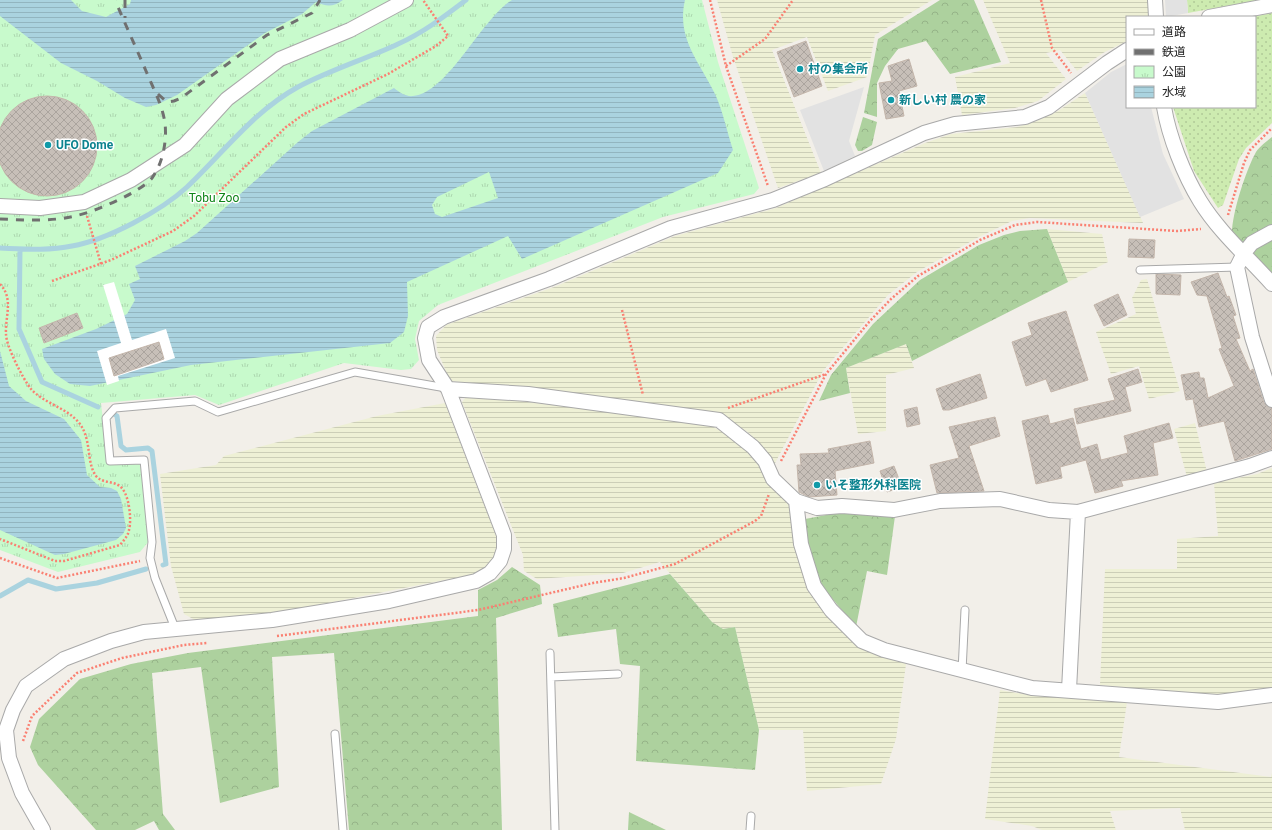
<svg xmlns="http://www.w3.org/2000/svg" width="1272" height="830" viewBox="0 0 1272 830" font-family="Roboto,'Noto Sans JP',sans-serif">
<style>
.farmland{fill:url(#farmland-rules)}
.grass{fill:url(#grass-dots)}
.forest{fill:url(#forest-crowns)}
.park{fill:url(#park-tufts)}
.parking{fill:#e2e2e2}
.water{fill:url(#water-rules);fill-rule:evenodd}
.pier{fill:#fff}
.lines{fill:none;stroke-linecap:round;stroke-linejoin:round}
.stream{stroke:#aad3df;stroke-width:5}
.building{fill:url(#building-cross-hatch);stroke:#c4b6ab}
.lane-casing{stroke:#a9a9a9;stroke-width:9}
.street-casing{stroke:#a9a9a9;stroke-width:16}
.path{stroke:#fa8072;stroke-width:2.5;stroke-dasharray:2 2;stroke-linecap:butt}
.lane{stroke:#fff;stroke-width:7}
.street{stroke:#fff;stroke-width:14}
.rail{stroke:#707070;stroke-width:3;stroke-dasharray:8 8;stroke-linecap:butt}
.culture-dot{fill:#0f9aa8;stroke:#fff;stroke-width:1.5}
.labels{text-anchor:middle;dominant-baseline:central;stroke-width:3;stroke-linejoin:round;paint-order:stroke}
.culture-label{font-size:12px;font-weight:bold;fill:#0d838f;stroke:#fff;text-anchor:start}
.park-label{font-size:12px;fill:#0c8416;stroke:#fff}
</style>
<defs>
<pattern id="farmland-rules" width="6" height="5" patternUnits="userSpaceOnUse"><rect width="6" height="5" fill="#eef0d5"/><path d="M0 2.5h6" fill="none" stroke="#ccceb7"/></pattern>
<pattern id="grass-dots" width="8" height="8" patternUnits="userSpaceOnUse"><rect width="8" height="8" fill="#cdebb0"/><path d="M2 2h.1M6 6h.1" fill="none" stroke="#b0c997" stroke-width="1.8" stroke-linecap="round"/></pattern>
<pattern id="forest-crowns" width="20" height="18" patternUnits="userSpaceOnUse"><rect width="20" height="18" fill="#add19e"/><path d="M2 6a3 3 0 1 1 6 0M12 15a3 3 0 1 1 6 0" fill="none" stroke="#95b388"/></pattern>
<pattern id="park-tufts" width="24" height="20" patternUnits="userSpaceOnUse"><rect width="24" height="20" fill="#c8facc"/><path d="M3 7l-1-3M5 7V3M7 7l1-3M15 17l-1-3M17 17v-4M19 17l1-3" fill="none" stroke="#acd6af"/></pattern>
<pattern id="water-rules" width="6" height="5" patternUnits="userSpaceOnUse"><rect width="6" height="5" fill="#aad3df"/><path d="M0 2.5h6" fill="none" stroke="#92b5bf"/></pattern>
<pattern id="building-cross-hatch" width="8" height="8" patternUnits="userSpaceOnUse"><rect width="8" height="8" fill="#c7bfb8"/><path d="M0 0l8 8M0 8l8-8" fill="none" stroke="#aba49e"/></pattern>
</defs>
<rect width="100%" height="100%" fill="#f2efe9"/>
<!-- farmland -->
<path class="farmland" d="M717 0H932L875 35 867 77 828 91 807 37 772 50 821 173 778 188 733 57Z
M983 0H1148L1149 17H1127V41L1103 53 1077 71 1060 50 1046 53 1066 79 1038 101 1015 108 962 115 955 77 1010 63Z
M1085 93 1143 223 1030 218 1012 221 977 238 917 272 888 295 823 371 773 467 763 447 749 433 726 418 521 387 450 381 437 350 436 336 446 325 554 287 675 236 776 208 925 143 951 134 1017 127 1037 121 1058 111Z
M1047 229 1102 234 1108 262 1068 282Z
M1147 279 1180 391 1149 399 1139 366 1111 374 1096 332 1136 314 1132 298 1141 280Z
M906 344 914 368 886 375V431L858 434 846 368Z
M466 397 518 401 699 422 712 426 735 440 758 461 768 481 789 505 794 546 808 591 830 620 854 644 906 664 896 739 881 784 807 791 803 730H759L735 627 723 629 712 622 660 562 623 573 537 579 524 571 523 555 462 402Z
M445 403 497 538 498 550 493 560 486 568 470 575 282 612 195 620 184 614 171 566 160 474 216 465 224 456 377 416Z
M1195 423 1207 472 1187 477 1174 429Z
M1272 468V688L1221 697 1100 685 1105 569H1177V539L1218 536 1214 483 1257 474Z
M1000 690 1023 694 1127 702 1119 757 1271 777 1272 773V830H1185L1180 808 1110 811 1116 830H1042L1032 826 985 819Z"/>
<!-- grass -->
<path class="grass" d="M1187 0H1259L1188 13Z
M1272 13V123L1246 148 1239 159 1223 205 1218 208 1194 171 1173 107H1255V17H1252Z"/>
<!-- forest -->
<path class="forest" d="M940 0H974L1001 62 950 74 926 41 898 49 885 66 877 83V117L864 113 878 39Z
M863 117 877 122 872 145 862 151H858L855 145Z
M1272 137V275L1232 233C1232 213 1246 170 1256 152 1260 146 1267 141 1272 137Z
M1047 229 1068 282 912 361 906 344 846 368 850 393 819 401 831 375 873 324 920 280 979 245 1004 235 1020 231Z
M847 511 895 516 887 575 867 571 856 627 820 584 806 544 805 519Z
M512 567 540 585 542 604 496 618 502 830H349L334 653 272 657 279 787 220 803 201 667 152 673 163 814 175 830H159L154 821 135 830H96L38 765 30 747 39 719 80 679 131 664 188 653 478 616V590L497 580Z
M670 574 712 622 723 629 735 627 759 730 755 770 636 761 640 666 620 664 616 629 558 637 553 604Z
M629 812 666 830H628Z"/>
<!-- park -->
<path class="park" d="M0 0H702L718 62 759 188 754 194 663 217 438 305 419 321 415 339 419 360 411 369 401 370 344 363 219 405 195 395 101 403 108 463 140 462 149 541 140 552 58 572 0 550Z"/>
<!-- parking -->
<path class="parking" d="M1165 0H1187L1188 13 1166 17Z
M1127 64V107H1151L1163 154 1184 199 1140 217 1085 93 1111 72Z
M864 87 849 141 855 156 824 171 800 110Z"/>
<!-- water -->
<path class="water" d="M0 0H71L82 11 106 17 130 4 131 0H343C333 7 327 7 316 2L302 14 265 33 177 95 156 105 146 107 125 98 97 81 61 63 0 16Z
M512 0H685C676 39 700 62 715 94 723 111 727 132 733 150L718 173 522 259 508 236 407 282 408 316 404 332 390 343 191 365 90 386 70 384 55 374 44 359 42 349 96 329 127 314 135 300 129 284 140 279 135 266 185 241 197 233 298 142 312 131 394 88C399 92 406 97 413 96 448 93 481 19 512 0ZM489 172 498 198 442 217 435 214 432 205 437 197Z
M0 351 9 386 26 401 64 419 81 440 87 475 100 487 111 488 117 491 121 499 126 528 123 534 116 540 64 554 55 555 0 530Z"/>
<!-- pier -->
<path class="pier" d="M114 282 132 340 166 329 175 358 118 376 119 381 107 385 97 351 121 343 103 285Z"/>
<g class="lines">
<!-- stream -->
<path class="stream" d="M0 248C24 249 48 251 72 246 107 240 161 211 187 187 223 153 254 111 298 87 330 70 366 59 398 44 423 33 445 16 466 0
M20 249 19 329 42 382 98 407
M114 414 117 416 121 446 126 450 148 448 152 451 166 564 163 565
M0 596 28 580 56 589 97 583 146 569"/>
</g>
<!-- building -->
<path class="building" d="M806 41 822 86 794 97 777 52Z
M909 59 917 86 899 91 904 116 886 119 879 83 892 81 888 66Z
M-3 146a50 50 0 1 1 100 0a50 50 0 1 1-100 0Z
M1129 239 1155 240 1154 258 1128 257Z
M1218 273 1227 297 1229 296 1236 315 1233 316 1240 338 1236 339 1250 371 1253 369 1264 403 1267 406 1272 408V449L1235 461 1224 421 1199 427 1193 399 1186 400 1181 375 1199 372 1200 378H1204L1208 398 1234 386 1219 349 1222 348 1207 296 1197 295 1191 282Z
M1156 274 1181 275 1180 295 1156 294Z
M1118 294 1127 315 1104 326 1094 305Z
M1066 311 1088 380 1051 392 1046 379 1026 386 1012 342 1032 335 1028 323Z
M77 313 83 328 44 343 39 328Z
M159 342 164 359 114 376 109 358Z
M1138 369 1142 382 1125 387 1131 411 1077 424 1074 409 1115 400 1108 379Z
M980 374 987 398 949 410H943L936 389Z
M917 407 920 424 907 427 904 410Z
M1048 415 1050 424 1073 418 1081 449 1097 444 1101 460 1128 453 1124 436 1169 423 1173 438 1153 443 1158 475 1121 481 1123 486 1095 493 1086 460 1060 467 1062 478 1036 484 1022 421Z
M995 417 1000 436 969 446 984 491 937 493 930 465 959 458 949 427Z
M870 441 874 463 835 471 837 495 809 497 799 492 797 465H801L800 454 829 453 828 449Z
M894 466 902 487 887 492 880 471Z"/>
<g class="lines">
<!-- lane casing -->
<g class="lane-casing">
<path id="lane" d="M1140 270 1237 267
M175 628 155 578 150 558 152 542 144 460 110 461 106 418 115 408 195 401 218 412 355 372 446 388
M550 653 555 830
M962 671 965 610
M551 677 618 674
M335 734 343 830
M750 830 751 816"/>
</g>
<!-- street casing -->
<g class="street-casing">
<path id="street" d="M1155 0 1156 17
M1209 17 1272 5
M1164 107C1169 137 1184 175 1200 201 1219 232 1248 257 1272 284
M0 206 40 208 84 202 131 180 185 145 227 99 280 59 350 30 406 0
M1272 232 1252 243 1244 253 1237 267 1252 337 1272 400
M448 389 528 394 719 420 753 447 765 461 773 479 796 501 817 508 842 506 894 510 940 501 1000 499 1049 510 1078 512 1250 466 1272 458
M796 501 801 544 814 586 831 610 862 641 884 650 1032 688 1218 702 1272 695
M1069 690 1078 512
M43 830 22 793 9 758 6 730 13 710 26 686 64 659 111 641 144 632 272 620 389 601 476 581 490 573 500 561 504 549V535L448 389 429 360 425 338 428 327 444 317 549 279 671 228 773 200 825 179 924 133 955 124 1025 117 1049 107 1107 63 1127 50"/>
</g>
<!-- path -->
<path class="path" d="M710 0 726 66 768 186
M1041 0 1052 48 1071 73
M726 66 765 39 793 0
M1228 215 1244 163 1250 150 1272 128
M87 216 101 264
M52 281 111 260 173 231 194 216 286 127 304 114 388 74 436 46 448 36 423 0
M0 284C14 299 5 316 6 334 6 346 23 379 31 389 43 403 68 408 80 424 92 441 86 462 96 476 102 483 111 481 118 485 129 490 132 519 129 530 128 536 124 540 120 545L64 561H55L0 539
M622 310 643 395
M728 408 826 374
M781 461 826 374 869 322 891 299 918 276 980 240 1015 225 1037 222 1177 231 1201 229
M0 558 57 578 140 561
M277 636 478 610 593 583 624 578 675 564 755 521 761 516 769 494
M23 741 32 716 77 673 122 658 184 645 207 643"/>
<!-- lane -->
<use href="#lane" class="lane"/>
<!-- street -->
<use href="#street" class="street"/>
<!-- rail -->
<path class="rail" d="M125 0V18
M158 94 167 102 174 101 181 98 267 35 312 13 320 0
M0 219C26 220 54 222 79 215 96 211 141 192 152 178 163 163 167 141 165 123 162 104 153 88 146 71 137 50 127 28 118 7L117 0"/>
</g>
<!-- markers -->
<g class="culture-dot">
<circle cx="800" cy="69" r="4"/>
<circle cx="891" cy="100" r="4"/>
<circle cx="48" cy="145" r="4"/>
<circle cx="817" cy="485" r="4"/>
</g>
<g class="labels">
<!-- culture labels -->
<g class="culture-label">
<text x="808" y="69">村の集会所</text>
<text x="899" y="100">新しい村 農の家</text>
<text x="56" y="145">UFO Dome</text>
<text x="825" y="485">いそ整形外科医院</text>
</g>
<!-- park labels -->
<g class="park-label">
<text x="214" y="198">Tobu Zoo</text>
</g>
</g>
<!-- legend -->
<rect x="1126" y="16" width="130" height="92" fill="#ffffff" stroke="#a7a7a7"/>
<rect x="1134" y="29" width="20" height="6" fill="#ffffff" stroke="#a7a7a7"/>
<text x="1162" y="36" font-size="12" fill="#222222">道路</text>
<rect x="1134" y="49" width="20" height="6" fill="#707070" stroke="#a7a7a7"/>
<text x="1162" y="56" font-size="12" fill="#222222">鉄道</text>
<rect x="1134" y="66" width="20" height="12" fill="url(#park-tufts)" stroke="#a7a7a7"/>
<text x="1162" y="76" font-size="12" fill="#222222">公園</text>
<rect x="1134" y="86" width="20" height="12" fill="url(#water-rules)" stroke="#a7a7a7"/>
<text x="1162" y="96" font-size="12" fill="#222222">水域</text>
</svg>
